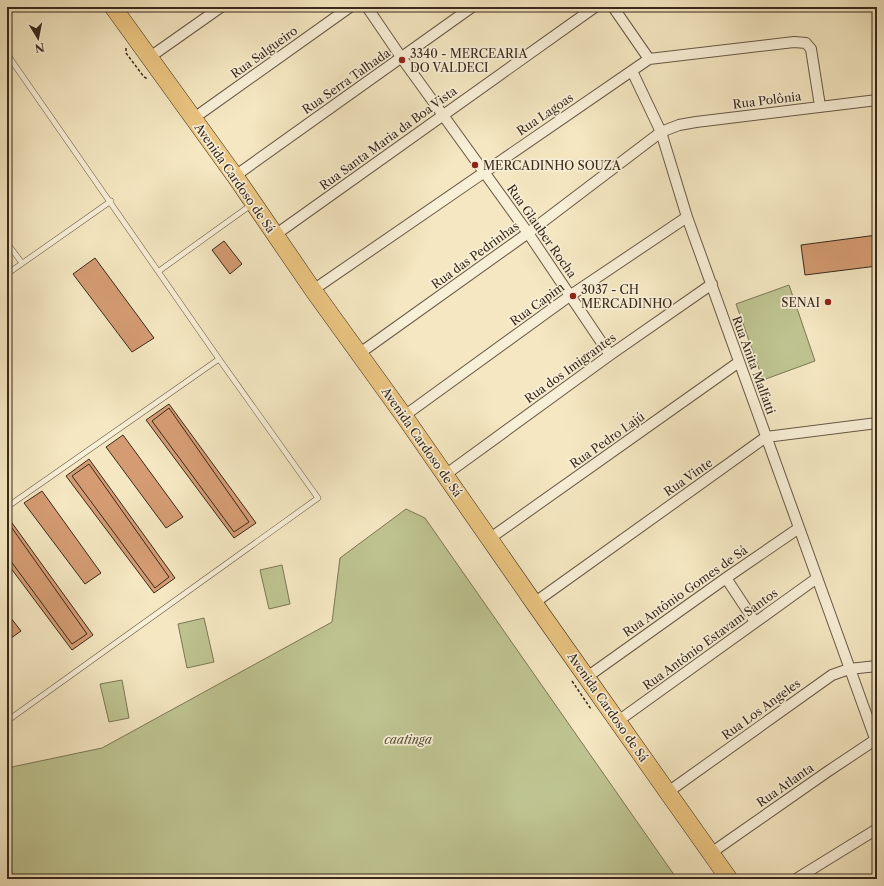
<svg xmlns="http://www.w3.org/2000/svg" width="884" height="886" viewBox="0 0 884 886" font-family="'Libre Caslon Text',serif">
<style>
.green{fill:#bec491;stroke:#7c7656}
.building{fill:#d59c73;stroke:#39291c}
.lines{fill:none;stroke-linecap:round;stroke-linejoin:round}
.service-casing{stroke:#685845;stroke-width:6}
.minor-casing{stroke:#685845;stroke-width:12}
.trunk-casing{stroke:#39291c;stroke-width:18}
.path{stroke:#39291c;stroke-width:1.5;stroke-dasharray:3 2;stroke-linecap:butt}
.service{stroke:#f8efd7;stroke-width:5}
.minor{stroke:#f8efd7;stroke-width:10}
.trunk{stroke:#eac480;stroke-width:17}
.poi-dot{fill:#8f2418;stroke:#f8efd7;stroke-width:1.5}
.labels{text-anchor:middle;dominant-baseline:central;stroke-width:3.5;stroke-linejoin:round;paint-order:stroke}
.street-label{font-size:12px;fill:#39291c;stroke:#f8efd7}
.poi-label{font-size:12px;fill:#39291c;stroke:#f8efd7;text-anchor:start}
.park-label{font-size:12px;font-style:italic;fill:#5a5039;stroke:#f8efd7}
</style>
<rect width="100%" height="100%" fill="#f4e7c1"/>
<filter id="stains"><feTurbulence type="fractalNoise" baseFrequency=".005" numOctaves="4"/><feColorMatrix values="0 0 0 0 .2 0 0 0 0 .09 0 0 0 0 .02 0 0 0 .5 -.17"/></filter>
<radialGradient id="worn" r=".72"><stop offset=".6" stop-color="#630" stop-opacity="0"/><stop offset="1" stop-color="#630" stop-opacity=".3"/></radialGradient>
<!-- green -->
<path class="green" d="M789 285 815 361 763 380 736 304Z
M406 509 425 518 677 879H7V768L102 748 332 622 340 558Z
M282 565 290 604 269 609 260 570Z
M204 618 214 662 187 668 178 624Z
M122 680 129 718 109 722 100 684Z"/>
<!-- building -->
<path class="building" d="M877 235V266L805 275 801 245Z
M224 241 242 264 230 274 212 250Z
M95 258 154 338 132 352 73 274Z
M169 404 256 523 234 538 146 420Z
M169 408 249 522 234 532 152 421Z
M123 435 183 517 166 528 106 447Z
M89 459 175 578 154 593 66 476Z
M89 464 169 577 155 588 72 476Z
M42 491 101 573 85 584 24 503Z
M7 516 93 635 72 650 7 563Z
M7 521 87 634 72 644 7 556Z
M7 613 21 631 7 641Z"/>
<g class="lines">
<!-- service casing -->
<g class="service-casing">
<path id="service" d="M7 54 219 359 318 498 7 721
M7 243 22 263
M159 271 251 205
M7 274 111 201
M7 507 219 359"/>
</g>
<!-- minor casing -->
<g class="minor-casing">
<path id="minor" d="M367 7 401 57 528 233 610 355
M613 7 649 59
M150 57 221 7
M632 71 661 132 687 217 877 744
M194 118 350 7
M235 176 472 7
M275 235 595 7
M313 290 649 59 794 42 806 43 811 49 820 106
M360 353 528 233 661 132 679 125 696 122 877 100
M404 416 571 295 687 217
M445 475 610 355 712 284
M489 539 739 362
M726 578 755 622
M534 603 766 437 877 423
M587 677 726 578 799 528
M618 721 817 578
M668 792 832 675 849 669 877 666
M711 853 827 772 875 740
M796 879 877 829"/>
</g>
<!-- trunk casing -->
<g class="trunk-casing">
<path id="trunk" d="M113 7 235 176 313 290 404 416 534 603 729 879"/>
</g>
<!-- path -->
<path class="path" d="M126 48V53L144 77 148 79
M572 681 591 709"/>
<!-- service -->
<use href="#service" class="service"/>
<!-- minor -->
<use href="#minor" class="minor"/>
<!-- trunk -->
<use href="#trunk" class="trunk"/>
</g>
<!-- markers -->
<g class="poi-dot">
<circle cx="402" cy="60" r="4"/>
<circle cx="475" cy="165" r="4"/>
<circle cx="573" cy="296" r="4"/>
<circle cx="828" cy="302" r="4"/>
</g>
<g class="labels">
<!-- street labels -->
<g class="street-label">
<text transform="translate(264 52) rotate(-36)">Rua Salgueiro</text>
<text transform="translate(346 81) rotate(-35)">Rua Serra Talhada</text>
<text transform="translate(767 100) rotate(-7)">Rua Polônia</text>
<text transform="translate(545 114) rotate(-34)">Rua Lagoas</text>
<text transform="translate(388 138) rotate(-36)">Rua Santa Maria da Boa Vista</text>
<text transform="translate(235 178) rotate(55)">Avenida Cardoso de Sá</text>
<text transform="translate(542 231) rotate(55)">Rua Glauber Rocha</text>
<text transform="translate(475 255) rotate(-36)">Rua das Pedrinhas</text>
<text transform="translate(537 304) rotate(-36)">Rua Capim</text>
<text transform="translate(754 365) rotate(70)">Rua Anita Malfatti</text>
<text transform="translate(570 368) rotate(-36)">Rua dos Imigrantes</text>
<text transform="translate(607 440) rotate(-35)">Rua Pedro Lajú</text>
<text transform="translate(422 442) rotate(55)">Avenida Cardoso de Sá</text>
<text transform="translate(688 477) rotate(-35)">Rua Vinte</text>
<text transform="translate(685 591) rotate(-35)">Rua Antônio Gomes de Sá</text>
<text transform="translate(710 639) rotate(-36)">Rua Antônio Estavam Santos</text>
<text transform="translate(608 707) rotate(55)">Avenida Cardoso de Sá</text>
<text transform="translate(761 709) rotate(-36)">Rua Los Angeles</text>
<text transform="translate(785 785) rotate(-35)">Rua Atlanta</text>
</g>
<!-- poi labels -->
<g class="poi-label">
<text x="410" y="53">3340 - MERCEARIA<tspan x="410" dy="14">DO VALDECI</tspan></text>
<text x="483" y="165">MERCADINHO SOUZA</text>
<text x="581" y="289">3037 - CH<tspan x="581" dy="14">MERCADINHO</tspan></text>
<text x="820" y="302" text-anchor="end">SENAI</text>
</g>
<!-- park labels -->
<g class="park-label">
<text x="408" y="739">caatinga</text>
</g>
</g>
<!-- margin -->
<rect width="884" height="886" fill="none" stroke="#f4e7c1" stroke-width="24"/>
<rect x="8" y="8" width="868" height="870" fill="none" stroke="#39291c" stroke-width="2"/>
<rect x="12" y="12" width="860" height="862" fill="none" stroke="#39291c"/>
<!-- north arrow -->
<g transform="translate(38 38) rotate(170)" stroke="#f8efd7" stroke-width="3" paint-order="stroke">
<path d="M0-3L7 15L0 10L-7 15Z" fill="#39291c"/>
<text y="-6" font-size="11" font-weight="bold" text-anchor="middle" fill="#39291c">N</text>
</g>
<rect width="100%" height="100%" filter="url(#stains)"/>
<rect width="100%" height="100%" fill="url(#worn)"/>
</svg>
